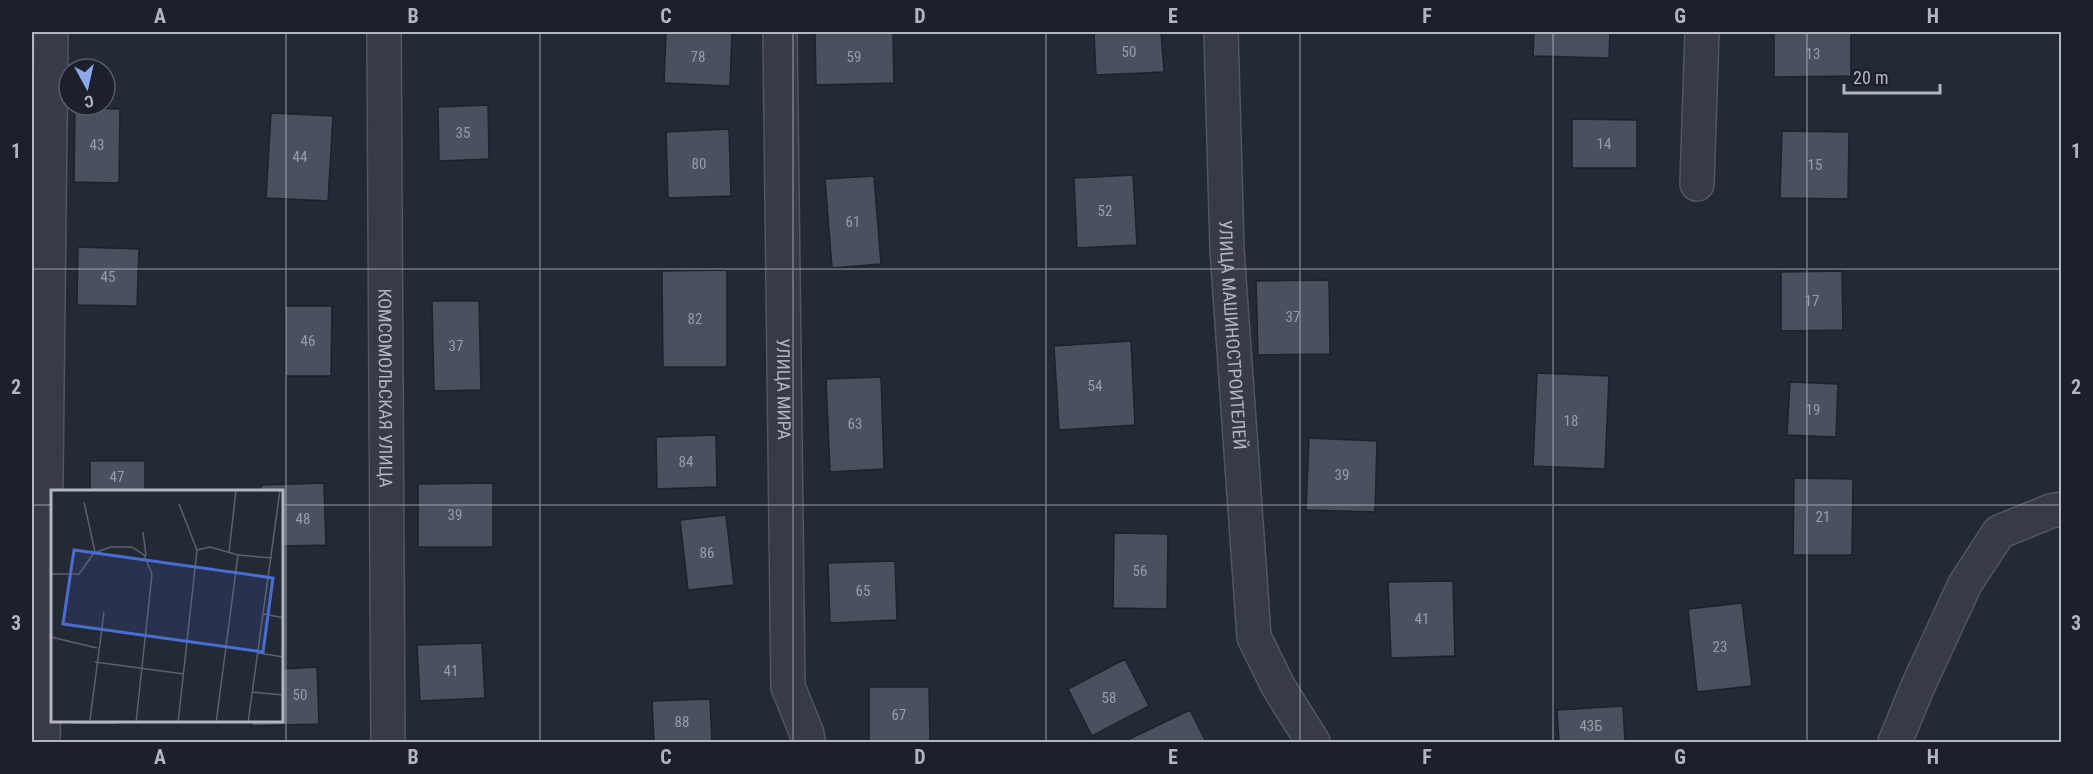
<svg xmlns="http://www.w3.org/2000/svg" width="2093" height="774" viewBox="0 0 2093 774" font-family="'Roboto Condensed',sans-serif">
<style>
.building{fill:#49505e;stroke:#1d222c;stroke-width:1.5}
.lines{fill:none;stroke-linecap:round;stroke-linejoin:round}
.minor-casing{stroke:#515660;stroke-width:36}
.minor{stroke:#363b46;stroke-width:33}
.grid{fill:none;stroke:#b1b6c2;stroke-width:1.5;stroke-opacity:0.55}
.labels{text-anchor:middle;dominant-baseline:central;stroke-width:5;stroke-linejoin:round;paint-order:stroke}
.number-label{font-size:15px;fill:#979ca9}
.street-label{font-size:18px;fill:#b1b6c2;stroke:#1b202a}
.inset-road{fill:none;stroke:#5c616d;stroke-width:1.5}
.view{fill:#496dd1;fill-opacity:0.15;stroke:#496dd1;stroke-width:3}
.inset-edge{fill:none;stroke:#b1b6c2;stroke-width:3}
.neatline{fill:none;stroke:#b1b6c2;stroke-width:2}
.grid-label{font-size:20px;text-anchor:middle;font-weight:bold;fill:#b1b6c2}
</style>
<rect width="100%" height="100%" fill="#232935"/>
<!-- building -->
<path class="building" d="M666 32H732L730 86 664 83Z
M815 32H893L894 83 816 85Z
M1094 32H1161L1164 72 1096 75Z
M1534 32H1610L1609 58 1533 56Z
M1774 32H1851V76L1774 77Z
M488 105 489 159 439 161 438 107Z
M75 108 120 109 119 183 74 182Z
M271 113 333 116 328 201 266 198Z
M1572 119 1637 120V168H1572Z
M729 129 731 196 668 198 666 132Z
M1782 131 1849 132 1848 199 1780 198Z
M1133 175 1137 245 1077 248 1074 178Z
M874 176 881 264 832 268 825 179Z
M78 247 139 249 137 306 77 305Z
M727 270V367H663L662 271Z
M1842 271 1843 330 1781 331V272Z
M1329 280 1330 354 1258 355 1256 281Z
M432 301H479L481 390 434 391Z
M285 306H332L331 376H285Z
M1131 341 1135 425 1059 430 1054 346Z
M1537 373 1609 376 1605 469 1533 466Z
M881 377 884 469 830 472 826 379Z
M1790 382 1838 384 1836 437 1787 435Z
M716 435 717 487 657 489 656 437Z
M1309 438 1377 441 1375 512 1306 510Z
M90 461H145V492H90Z
M1794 478 1853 479 1852 555H1793Z
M324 483 326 545 282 546V492H261V485Z
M493 483V547H418V484Z
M726 515 734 585 688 590 680 520Z
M1114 533 1168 534 1167 609 1113 608Z
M895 561 897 620 830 623 828 563Z
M1453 581 1455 656 1391 658 1388 582Z
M1742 603 1752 686 1697 692 1688 609Z
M482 643 485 698 420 701 417 645Z
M1125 659 1149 706 1092 736 1068 689Z
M317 667 319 724 252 726V722H282V669Z
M869 687H929L930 742H869Z
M710 699 712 742H654L652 701Z
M1623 706 1625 742H1559L1557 710Z
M1190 710 1206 742H1126L1125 741Z"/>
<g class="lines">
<!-- minor casing -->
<g class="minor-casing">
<g id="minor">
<path id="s1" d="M384 32 388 742"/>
<path id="s2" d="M780 32 788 687 807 734 808 742"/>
<path id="s3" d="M1221 32 1227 249 1254 637 1278 686 1313 742"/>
<path d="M1697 184 1702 32"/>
<path d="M43 742 51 32"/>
<path d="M1895 742 1918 686 1965 584 1999 532 2051 511 2062 509"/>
</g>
</g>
<!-- minor -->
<use href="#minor" class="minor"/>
</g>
<!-- grid -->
<path class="grid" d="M286 32V742M540 32V742M793 32V742M1046 32V742M1300 32V742M1553 32V742M1807 32V742M32 269H2062M32 505H52M282 505H2062"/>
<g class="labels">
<!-- number labels -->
<g class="number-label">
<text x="1129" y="52">50</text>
<text x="1813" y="54">13</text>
<text x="698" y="57">78</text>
<text x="854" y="57">59</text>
<text x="463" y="133">35</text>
<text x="1604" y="144">14</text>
<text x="97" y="145">43</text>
<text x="300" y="157">44</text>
<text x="699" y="164">80</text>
<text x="1815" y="165">15</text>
<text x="1105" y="211">52</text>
<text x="853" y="222">61</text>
<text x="108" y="277">45</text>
<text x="1812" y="301">17</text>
<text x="1293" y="317">37</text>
<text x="695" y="319">82</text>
<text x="308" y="341">46</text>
<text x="456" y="346">37</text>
<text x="1095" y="386">54</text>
<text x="1813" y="410">19</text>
<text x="1571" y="421">18</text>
<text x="855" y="424">63</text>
<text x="686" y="462">84</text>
<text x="1342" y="475">39</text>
<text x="117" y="477">47</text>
<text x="455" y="515">39</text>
<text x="1823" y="517">21</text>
<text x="303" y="519">48</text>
<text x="707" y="553">86</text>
<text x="1140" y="571">56</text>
<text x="863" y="591">65</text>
<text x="1422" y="619">41</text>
<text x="1720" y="647">23</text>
<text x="451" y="671">41</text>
<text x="300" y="695">50</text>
<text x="1109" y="698">58</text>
<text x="899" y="715">67</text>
<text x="682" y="722">88</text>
<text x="1591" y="726">43Б</text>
</g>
<!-- street labels -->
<g class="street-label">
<text stroke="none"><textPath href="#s3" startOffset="303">УЛИЦА МАШИНОСТРОИТЕЛЕЙ</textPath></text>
<text stroke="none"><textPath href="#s1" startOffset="356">КОМСОМОЛЬСКАЯ УЛИЦА</textPath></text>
<text stroke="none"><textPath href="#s2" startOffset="357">УЛИЦА МИРА</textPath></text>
</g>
</g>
<!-- overview -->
<g transform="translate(51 490)">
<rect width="232" height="232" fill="#232935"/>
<path class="inset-road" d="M33 12 44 62M92 42 95 66M146 60 159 57 187 65 165 233M178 62 185 0M187 65 221 68M0 84H28L43 63 60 57H81L93 65 101 84 85 233M213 124 233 128M0 147 46 158M207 163 233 167M44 172 133 184M201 202 233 205M39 230 53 122M22 233H66M127 233 146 60 128 14M197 233 229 0"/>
<path class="view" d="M23 60 222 88 212 162 12 134Z"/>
<rect width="232" height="232" class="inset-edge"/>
</g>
<!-- border -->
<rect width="2093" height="774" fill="none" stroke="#1b202a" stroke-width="66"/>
<!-- north arrow -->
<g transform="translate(87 87) rotate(172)"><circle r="28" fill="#1b202a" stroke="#575c67" stroke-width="1.5"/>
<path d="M0-4.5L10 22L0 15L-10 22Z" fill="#8ea9ea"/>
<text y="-9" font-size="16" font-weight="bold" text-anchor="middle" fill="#b1b6c2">С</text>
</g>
<!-- scale -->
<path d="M1844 84v9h96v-9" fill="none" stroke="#b1b6c2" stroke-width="3"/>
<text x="1853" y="84" font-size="18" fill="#b1b6c2" stroke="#1b202a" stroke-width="4.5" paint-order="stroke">20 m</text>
<rect x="33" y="33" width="2027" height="708" class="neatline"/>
<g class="grid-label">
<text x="160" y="23">A</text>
<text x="413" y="23">B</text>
<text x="666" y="23">C</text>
<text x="920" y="23">D</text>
<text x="1173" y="23">E</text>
<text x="1427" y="23">F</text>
<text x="1680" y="23">G</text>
<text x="1933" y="23">H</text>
<text x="16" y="158">1</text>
<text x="2076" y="158">1</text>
<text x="16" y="394">2</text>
<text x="2076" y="394">2</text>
<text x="16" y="630">3</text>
<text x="2076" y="630">3</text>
<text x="160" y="764">A</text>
<text x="413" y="764">B</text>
<text x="666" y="764">C</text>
<text x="920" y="764">D</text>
<text x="1173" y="764">E</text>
<text x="1427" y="764">F</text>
<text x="1680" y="764">G</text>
<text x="1933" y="764">H</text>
</g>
</svg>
